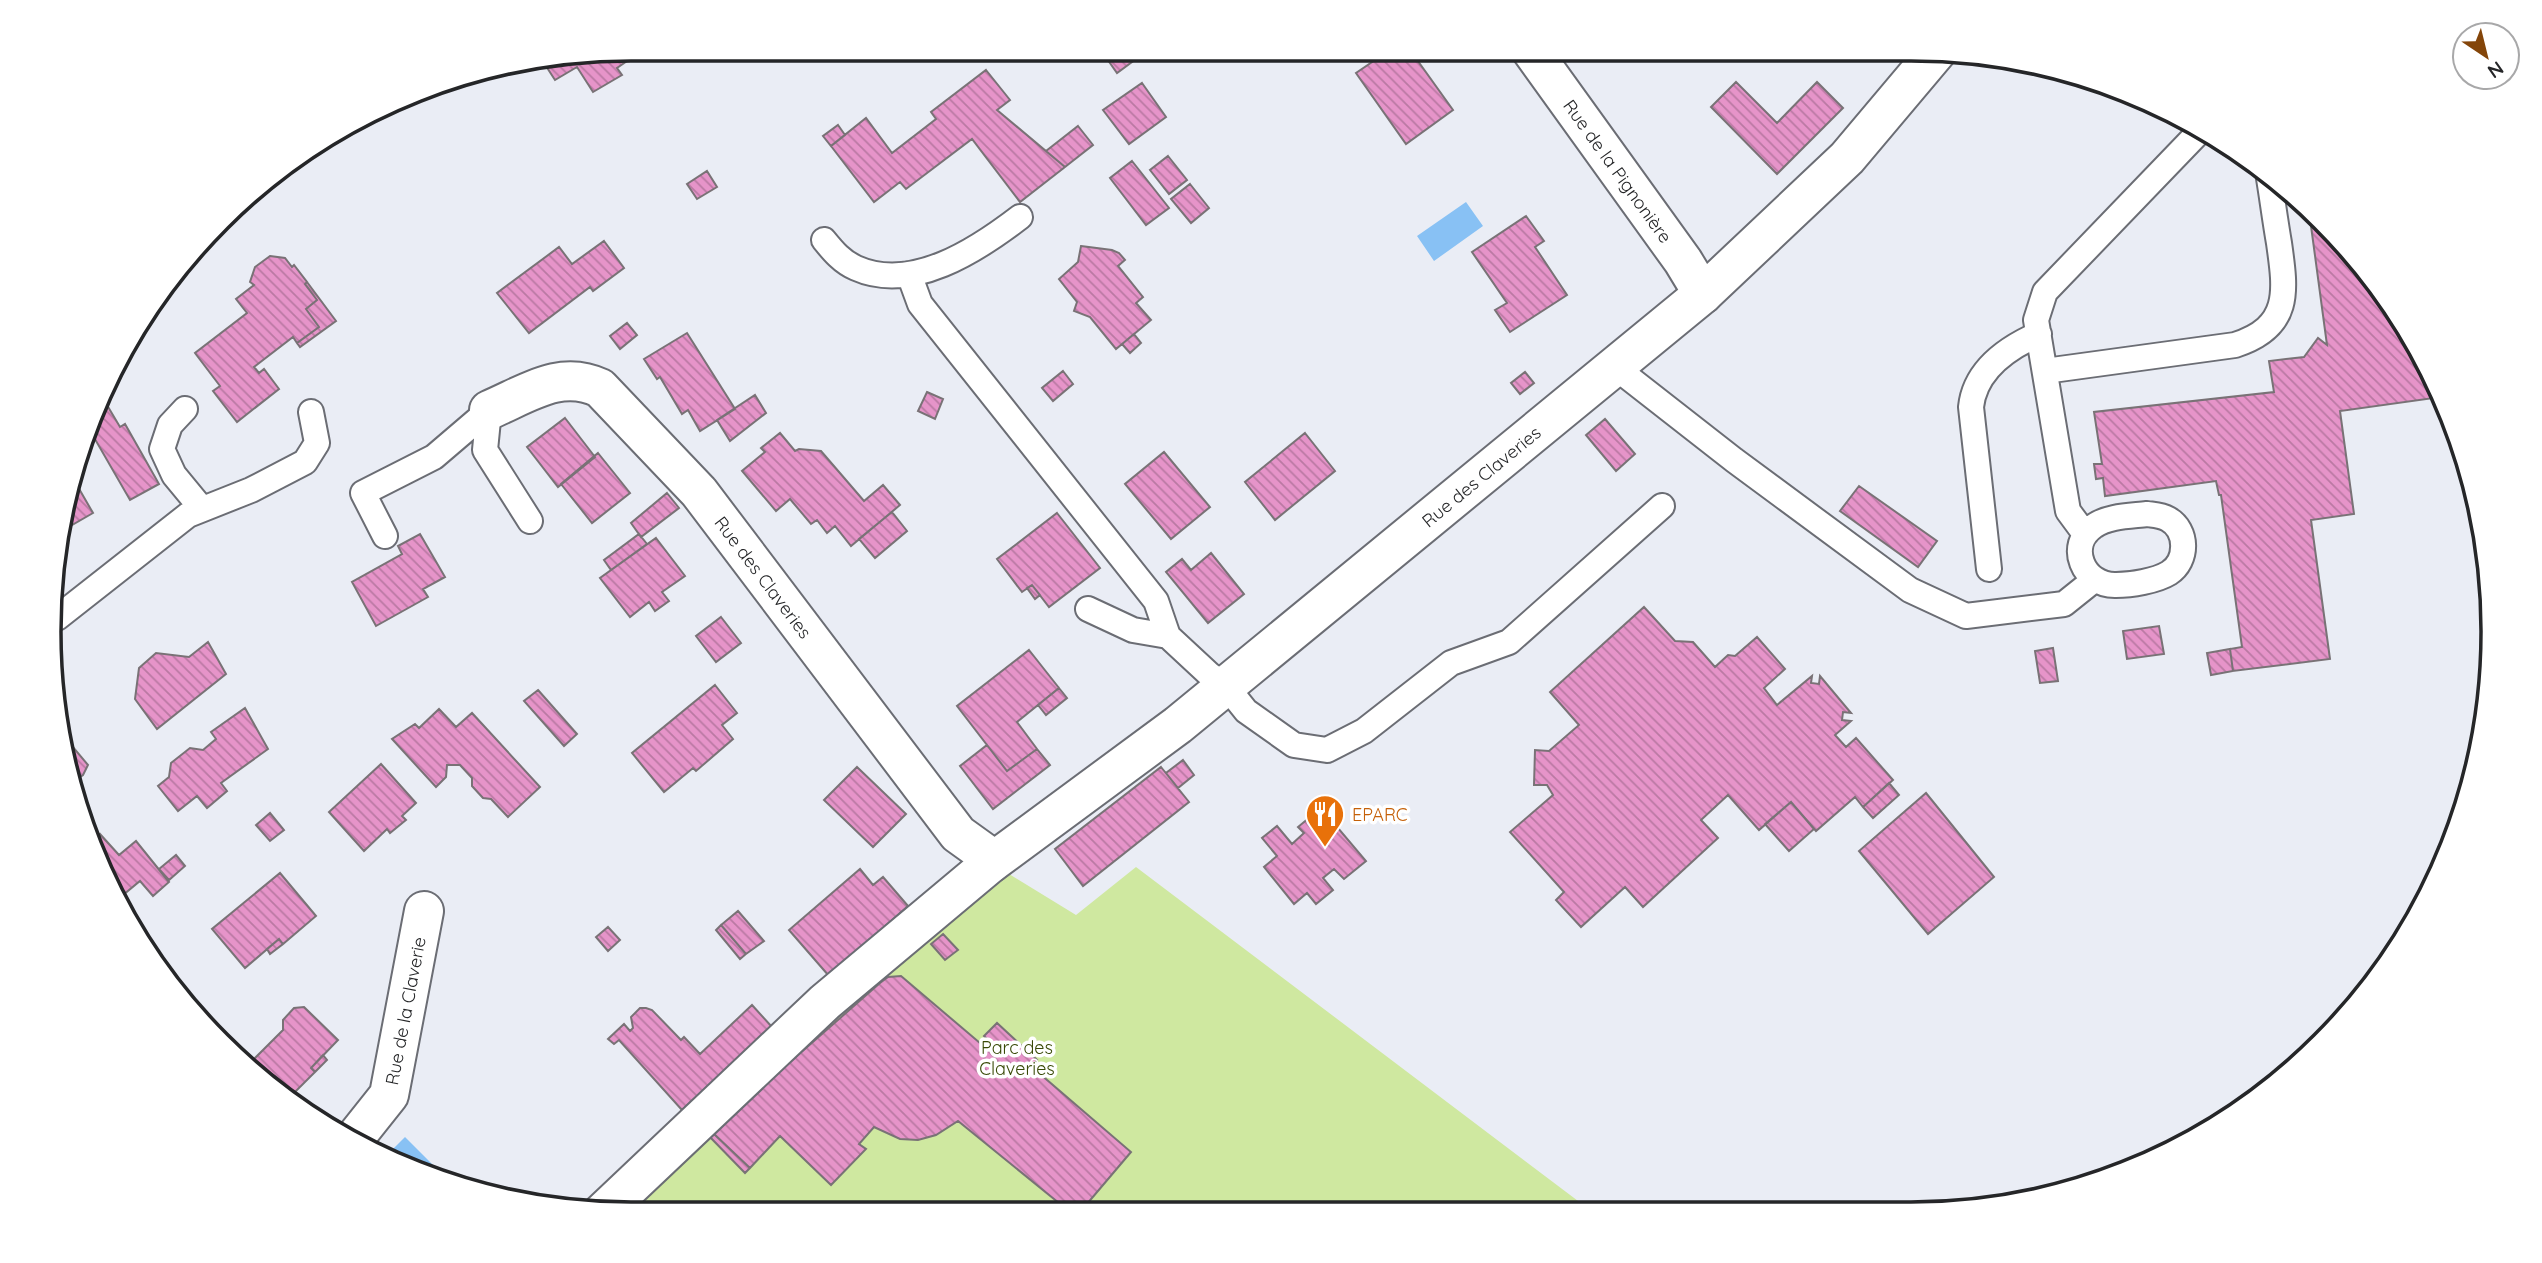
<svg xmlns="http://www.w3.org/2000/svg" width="2542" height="1263" viewBox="0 0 2542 1263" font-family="Quicksand,sans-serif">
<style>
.park{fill:#cfe8a0}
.water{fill:#88c1f4}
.building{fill:url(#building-back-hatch);stroke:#797276;stroke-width:2}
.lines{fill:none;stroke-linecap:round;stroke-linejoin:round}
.lane-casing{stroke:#6b6d74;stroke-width:28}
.street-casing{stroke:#6b6d74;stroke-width:42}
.lane{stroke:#fff;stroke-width:24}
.street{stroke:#fff;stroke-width:38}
.labels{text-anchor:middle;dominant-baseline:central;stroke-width:7;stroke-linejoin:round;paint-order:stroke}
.street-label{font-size:18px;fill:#252628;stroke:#fff}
.food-label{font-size:18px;fill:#c56008;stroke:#fff;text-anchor:start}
.park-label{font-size:18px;fill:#384906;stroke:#fff}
.rim{fill:none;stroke:#252628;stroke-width:3.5}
</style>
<defs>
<pattern id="building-back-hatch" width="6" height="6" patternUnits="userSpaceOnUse" patternTransform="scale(1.75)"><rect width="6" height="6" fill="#e694c9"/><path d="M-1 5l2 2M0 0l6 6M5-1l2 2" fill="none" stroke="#ba79a3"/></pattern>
</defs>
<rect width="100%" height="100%" fill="#eaedf5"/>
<!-- park -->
<path class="park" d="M1136 867 1590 1210 623 1213 828 1009 1004 871 1076 915Z"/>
<!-- water -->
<path class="water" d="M1466 202 1483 226 1434 261 1417 236Z
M405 1137 450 1182 384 1158Z"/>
<!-- building -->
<path class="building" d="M629 49 633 57 617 68 622 75 593 92 577 67 555 80 544 63Z
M1113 49H1146L1147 51 1117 73 1105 56Z
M1368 50H1410L1453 110 1406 144 1356 73 1375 60Z
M986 70 1010 100 997 110 1065 167 1020 202 972 139 906 189 900 182 874 202 831 146 866 118 892 153 936 119 931 112Z
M462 77 444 88 441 82 444 80Z
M1736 82 1777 123 1817 82 1843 108 1777 174 1711 107Z
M1142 83 1166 117 1129 144 1103 110Z
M838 125 845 135 831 146 823 136Z
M1078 126 1093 145 1065 167 1046 151Z
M1168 156 1187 180 1169 194 1150 170Z
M1132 161 1169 208 1146 225 1110 178Z
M707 171 717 187 697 199 687 184Z
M1190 184 1209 208 1191 223 1171 199Z
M2309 211 2348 247 2415 340 2441 397 2340 411 2354 514 2311 520 2330 659 2233 671 2230 649 2242 647 2221 495H2219L2216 481 2105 496 2103 478 2096 479 2094 464H2102L2094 412 2274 392 2269 361 2304 357 2318 338 2327 345Z
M1526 216 1544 241 1535 247 1567 295 1510 332 1495 310 1507 303 1472 252Z
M604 241 624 268 593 291 590 287 529 333 497 293 559 247 572 264Z
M1081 246 1112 250 1119 253 1125 260 1118 266 1143 297 1136 303 1151 320 1116 349 1090 317 1074 311 1077 302 1059 279 1078 262Z
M270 256 285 258 292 267 294 265 307 282 305 284 317 300 306 309 319 327 297 343 293 337 254 367 259 373 264 369 279 389 237 422 213 391 220 386 195 353 247 313 236 299 254 285 250 282 255 267Z
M307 282 336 321 300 347 297 343 319 327 306 309 317 300 305 284Z
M627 323 637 335 620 349 610 336Z
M687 333 735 409 700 431 688 410 682 414 660 377 657 379 644 359Z
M1134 334 1141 343 1130 353 1122 344Z
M1063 371 1073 384 1053 401 1042 388Z
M1525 372 1534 383 1520 394 1511 383Z
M927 392 943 399 935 419 918 411Z
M755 395 766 413 730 441 717 420Z
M104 400 120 427 125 424 159 484 130 500 92 434Z
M565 418 595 457 558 487 527 447Z
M1605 419 1635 454 1616 471 1586 435Z
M780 433 795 451 799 449 821 451 864 501 883 485 900 505 851 546 835 526 827 533 817 520 811 524 790 499 776 511 742 471 765 452 761 448Z
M1305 433 1335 471 1275 520 1245 482Z
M1164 452 1210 507 1171 539 1125 484Z
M598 453 630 493 592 523 561 484Z
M74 480 93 513 65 529 60 517Z
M1859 486 1937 541 1918 567 1840 511Z
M667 493 679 508 641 537 631 523Z
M892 512 907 531 875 558 859 539Z
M1057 513 1100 568 1049 607 1032 585 1022 592 997 559Z
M420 534 445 577 423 589 428 597 376 626 352 582 402 554 398 546Z
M639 534 647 544 611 570 604 560Z
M656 538 685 576 662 592 669 601 655 611 649 602 630 617 600 578Z
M1211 553 1244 594 1208 623 1166 572 1182 559 1191 570Z
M1032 585 1040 595 1035 599 1027 588Z
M1644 607 1675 641 1693 642 1715 667 1728 655 1735 656 1757 637 1785 669 1764 688 1777 705 1812 676 1811 683 1819 684 1820 676 1851 713 1843 712 1842 720 1851 721 1835 735 1846 747 1856 738 1893 780 1863 807 1855 797 1816 831 1791 802 1759 830 1728 795 1701 820 1718 838 1643 907 1625 887 1581 927 1556 900 1564 892 1510 832 1553 795 1547 785H1534L1535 750 1549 751 1579 725 1550 692Z
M721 617 741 643 716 662 696 636Z
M2159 626 2164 654 2127 659 2123 631Z
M208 642 226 674 157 729 135 699 139 668 156 653 189 657Z
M2053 648 2058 681 2040 683 2035 651Z
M2230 649 2233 671 2211 675 2207 653Z
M1029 650 1059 688 1017 722 1037 749 1007 771 957 706Z
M715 685 737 713 722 725 733 739 696 771 693 768 664 792 632 753Z
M1059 688 1067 698 1046 715 1038 705Z
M538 690 577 734 564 746 524 701Z
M245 708 268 749 221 783 227 791 207 808 197 796 178 811 158 786 169 777 171 763 190 748 203 750 216 739 211 732Z
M439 709 456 727 472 713 540 787 508 817 491 799 483 798 472 786V778L460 765H447L446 777 436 787 392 739 415 724 419 728Z
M62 734 88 765 83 775 76 780Z
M987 745 1007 771 1037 749 1050 765 993 809 960 766Z
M1183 760 1194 775 1178 788 1166 773Z
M381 764 416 803 402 816 406 820 390 833 387 829 364 851 329 812Z
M857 767 906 814 873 847 824 800Z
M1161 767 1189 802 1083 886 1055 849Z
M1889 783 1899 795 1873 818 1863 807Z
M1926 793 1994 877 1928 934 1859 851Z
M1791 802 1814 829 1789 851 1765 824Z
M1321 808 1366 861 1344 879 1334 869 1323 878 1333 890 1316 904 1307 893 1294 904 1264 867 1277 856 1262 838 1277 826 1292 844 1304 833 1298 827Z
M270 813 284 830 270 841 256 825Z
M100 834 119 855 136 841 169 882 153 896 140 881 117 900 109 889 94 839Z
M176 855 185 866 169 880 159 869Z
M860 869 873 885 883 877 908 906 829 976 789 930Z
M280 873 316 916 283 944 279 939 245 968 212 929Z
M738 911 764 941 746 954 721 925Z
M721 925 746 954 740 959 716 930Z
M608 927 620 940 608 951 596 937Z
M943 934 958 950 945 960 931 944Z
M279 939 283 944 270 954 267 949Z
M901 976 987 1049 992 1044 984 1036 997 1023 1037 1060 1032 1067 1131 1152 1081 1211 1070 1212 958 1121 936 1135 918 1140 900 1139 874 1127 859 1144 866 1149 831 1185 780 1136 750 1168 713 1133 773 1077 880 983 888 977Z
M752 1005 772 1027 682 1110 619 1040 614 1044 608 1039 624 1024 630 1031 633 1028 631 1017 640 1008H646L652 1010 681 1040 684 1037 700 1054Z
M304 1007 338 1040 311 1068 315 1072 292 1095 249 1064 283 1030V1020L294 1008Z
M323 1055 327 1060 315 1072 311 1068Z
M713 1133 750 1168 745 1173 709 1136Z"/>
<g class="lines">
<!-- lane casing -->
<g class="lane-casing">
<path id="lane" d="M824 240C833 251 842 262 856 268 912 293 977 250 1020 217
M909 274 920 304 1156 601 1168 636 1133 630 1088 609
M1615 367 1734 460 1910 590 1966 616 2064 604 2094 580
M2045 371 2235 345C2291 327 2286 292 2279 243 2275 220 2272 196 2268 172
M185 409 170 425 162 449 174 475 202 509
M489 410 485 450 530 521
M2147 514C2154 515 2161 515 2168 519 2188 530 2188 561 2169 573 2156 581 2131 585 2116 585 2083 586 2066 545 2094 526 2108 516 2131 516 2147 514Z
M2085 534 2068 511 2036 320 2045 292 2201 130
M385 536 363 493 434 457 489 410
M1989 569 1971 407C1975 370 2007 348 2039 334
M57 618 188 515 251 490 305 462 317 443 311 412
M1168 636 1210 675 1226 686 1246 711 1294 745 1327 750 1364 731 1451 663 1509 642 1662 506"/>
</g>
<!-- street casing -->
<g class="street-casing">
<g id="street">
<path id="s1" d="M1531 50 1683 261 1703 294"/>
<path id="s2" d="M489 410C527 394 560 369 600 388L699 492 958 834 983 852 991 863"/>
<path id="s3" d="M354 1139 389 1095 424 911"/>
<path id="s4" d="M602 1213 825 1002 991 863 1178 725 1703 294 1847 158 1938 50"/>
</g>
</g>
<!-- lane -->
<use href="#lane" class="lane"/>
<!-- street -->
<use href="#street" class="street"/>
</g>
<!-- icons -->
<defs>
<g id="restaurant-pin" transform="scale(2.0125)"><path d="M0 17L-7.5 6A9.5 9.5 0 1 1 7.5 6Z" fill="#e8710a" stroke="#fff"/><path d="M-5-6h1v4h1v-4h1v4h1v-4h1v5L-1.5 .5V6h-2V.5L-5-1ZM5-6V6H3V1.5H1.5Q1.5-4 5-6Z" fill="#fff"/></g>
</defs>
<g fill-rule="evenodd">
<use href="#restaurant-pin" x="1325" y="814"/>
</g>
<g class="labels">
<!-- street labels -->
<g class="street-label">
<text stroke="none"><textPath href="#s1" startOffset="149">Rue de la Pignonière</textPath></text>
<text stroke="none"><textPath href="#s4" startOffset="1148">Rue des Claveries</textPath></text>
<text stroke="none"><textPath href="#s2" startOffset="368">Rue des Claveries</textPath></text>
<text stroke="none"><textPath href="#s3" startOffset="142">Rue de la Claverie</textPath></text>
</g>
<!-- food labels -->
<g class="food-label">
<text x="1352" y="814">EPARC</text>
</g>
<!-- park labels -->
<g class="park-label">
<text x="1017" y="1047">Parc des<tspan x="1017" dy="21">Claveries</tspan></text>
</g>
</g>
<!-- crop -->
<path d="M0 0H2542V1263H0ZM631 61H1911A570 570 0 0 1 2481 631V632A570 570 0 0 1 1911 1202H631A570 570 0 0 1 61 632V631A570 570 0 0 1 631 61Z" fill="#fff" fill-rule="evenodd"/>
<path class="rim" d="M631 61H1911A570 570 0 0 1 2481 631V632A570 570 0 0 1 1911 1202H631A570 570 0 0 1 61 632V631A570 570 0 0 1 631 61Z"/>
<!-- north arrow -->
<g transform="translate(2486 56) rotate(145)"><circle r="33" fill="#ffffff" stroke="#a8a8a9" stroke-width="2"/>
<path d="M0-5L12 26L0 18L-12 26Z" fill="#844509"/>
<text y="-10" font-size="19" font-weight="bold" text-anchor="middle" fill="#252628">N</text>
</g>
</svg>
